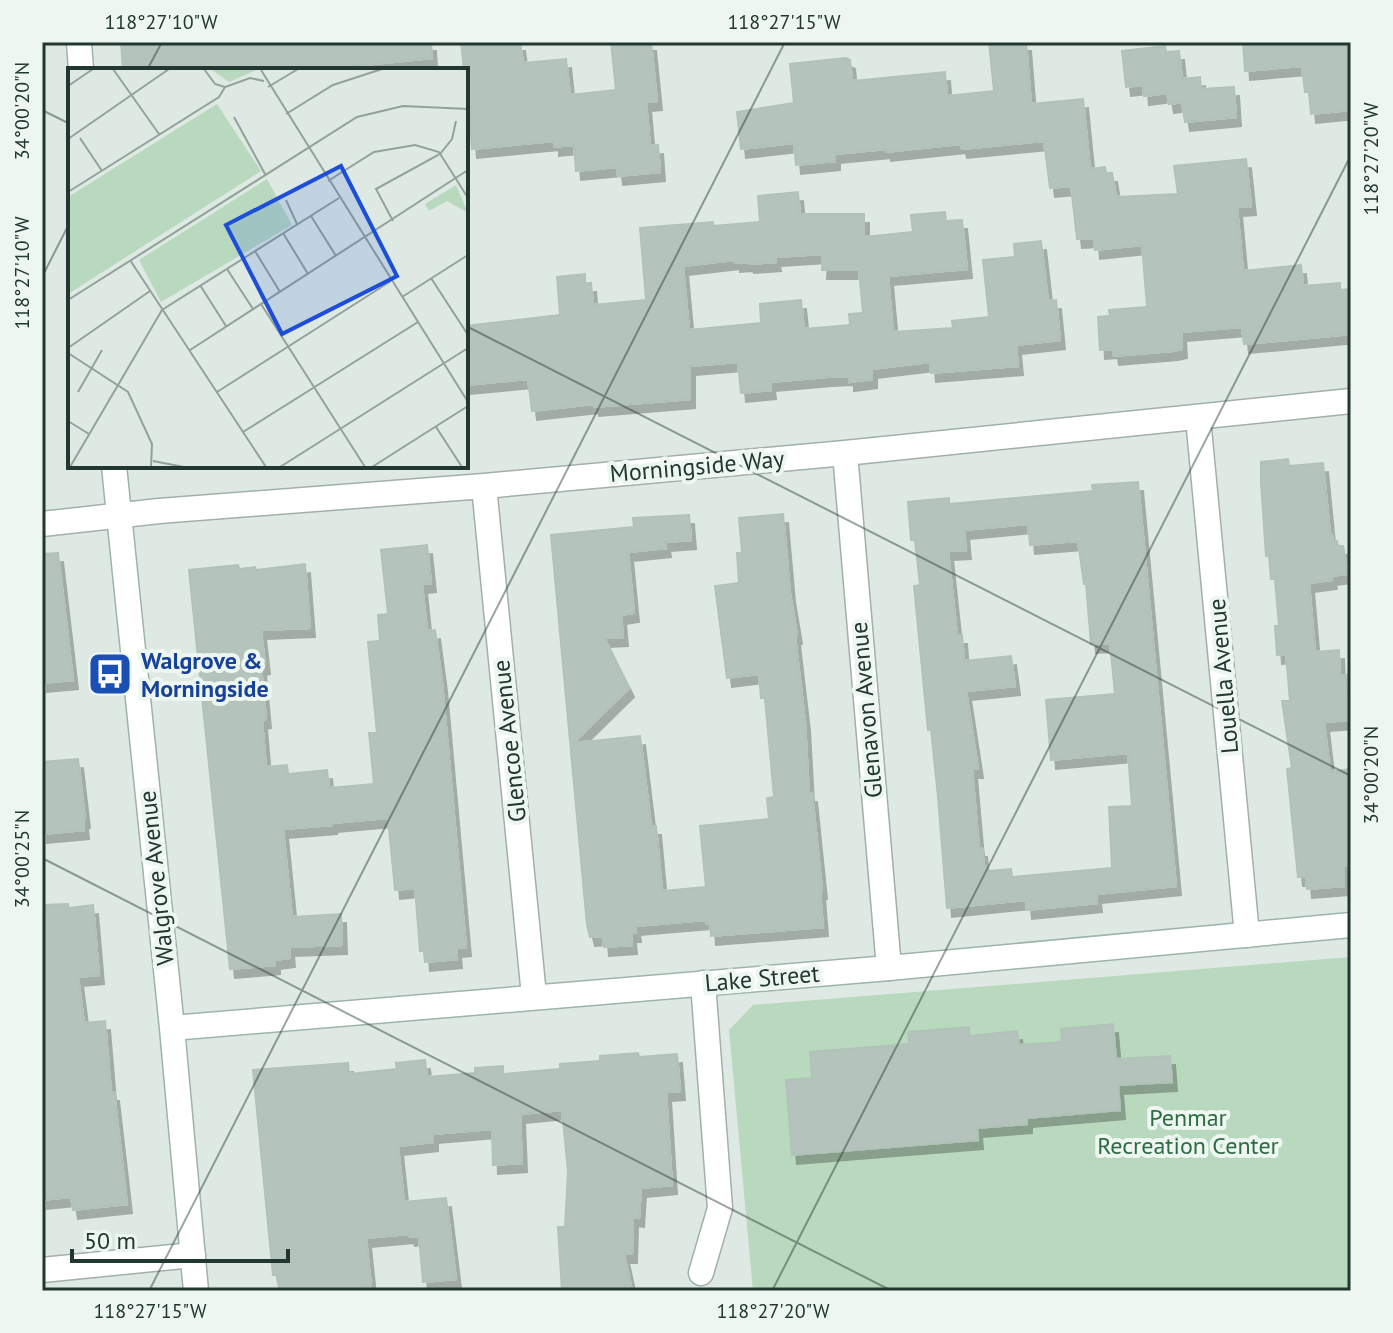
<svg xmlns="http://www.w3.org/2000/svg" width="1393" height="1333" viewBox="0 0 1393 1333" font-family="'PT Sans',sans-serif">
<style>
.green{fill:#b8d9be}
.building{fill:#b4c3bc;stroke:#b1c2b9;stroke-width:2;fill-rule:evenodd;filter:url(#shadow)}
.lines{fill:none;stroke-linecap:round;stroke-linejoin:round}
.street-casing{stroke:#a2b0a9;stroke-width:27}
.secondary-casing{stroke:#9eb4aa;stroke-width:27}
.street{stroke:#fff;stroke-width:24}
.secondary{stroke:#fff;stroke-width:24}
.ticks{fill:none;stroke:#21372f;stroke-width:2;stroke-opacity:0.45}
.labels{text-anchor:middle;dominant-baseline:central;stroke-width:8;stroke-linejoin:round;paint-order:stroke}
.street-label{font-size:24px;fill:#21372f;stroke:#eef6f1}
.transit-label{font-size:24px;font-weight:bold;fill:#164399;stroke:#eef6f1;text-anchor:start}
.park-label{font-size:24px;fill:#2d6c40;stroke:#eef6f1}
.inset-road{fill:none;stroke:#92a29b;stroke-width:2}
.view{fill:#1d4ed8;fill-opacity:0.15;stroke:#1d4ed8;stroke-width:4}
.inset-edge{fill:none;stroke:#21372f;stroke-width:4}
.neatline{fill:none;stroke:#21372f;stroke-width:3}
.ticks-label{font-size:20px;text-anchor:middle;fill:#21372f}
</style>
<defs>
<filter id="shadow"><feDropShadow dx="5" dy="9" stdDeviation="0" flood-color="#0004"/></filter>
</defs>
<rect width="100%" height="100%" fill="#dee9e3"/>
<!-- green -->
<path class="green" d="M1351 957V1291H753L729 1030 753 1005Z"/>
<!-- building -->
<path class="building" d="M121 42H431L432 58 354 66V70H123Z
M461 42H520L523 63 566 59 570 95 616 90 611 42H651L657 101 646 102 650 146 658 145 660 172 618 176 617 167 576 171 574 145 554 147V141L472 149 466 70H464Z
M989 42H1026L1031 104 1083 99 1090 169 1105 167 1106 173H1112L1116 197 1178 194 1174 166 1246 159 1251 206 1237 207 1243 271 1301 265 1303 286 1340 283V290L1351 289V334L1244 344 1242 327 1181 332 1182 349 1173 351 1114 356 1113 349 1100 350 1098 317 1110 316 1109 310 1147 307 1142 245 1095 250 1094 238 1077 239 1071 186 1050 188 1044 141 962 149 961 144 886 152V149L835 154V161L796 165 794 143 741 149 737 112 794 103 790 64 846 58 850 60 852 81 945 72 947 96 994 91Z
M1243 42H1351V110L1311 114 1309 92H1305L1302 66 1245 71Z
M1165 46 1166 52 1179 51 1182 79 1200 77 1201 89 1234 87 1236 117 1185 122 1182 102 1169 104 1167 93 1144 96 1143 85 1126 87 1122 51Z
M798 192 800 214H864V237L913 232 911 215 945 212 946 221 962 220 967 269 888 276 893 332 953 328 952 321 989 317 983 260 1015 257 1014 244 1041 241 1048 301 1056 300 1060 340 1016 345 1018 366 931 373 930 362 872 369V379L849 382V376L827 377 770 382 771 390 741 393 738 362 690 366V399L594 407V404L532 411 528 379 466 385V326L560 315 557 277 585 274V284L591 283 593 305 646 300 640 228 713 222V226L760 222 758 196ZM823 254 822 270H859L863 313 849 314 850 325 804 329 801 300 760 304 761 323 689 330 683 266 735 260V263L748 262 749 264 776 262 775 257Z
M1288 459 1289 466 1323 463 1330 534H1332L1333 542 1337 541 1338 546H1343L1348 574 1331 576 1332 580 1309 583 1315 652 1339 650 1340 676 1347 675 1350 720 1324 722 1330 772 1351 769V865L1344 866V886L1307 889 1306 877H1298L1287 769 1292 768 1282 701H1290L1286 654 1277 655 1275 626H1279L1275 579H1271L1269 556H1266L1261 483V462Z
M1138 482 1176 886 1096 894 1097 903 1027 910 1026 900 947 908 938 797 931 729 928 730 914 586 920 585 915 540H911L908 502 949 498V504L1093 491 1092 485ZM1028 524 1030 545 1078 541 1084 584H1086L1091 644 1110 643 1115 694 1046 700 1051 760 1128 753 1132 806 1109 807 1112 868 1012 877 1011 869 988 871V866H984L982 848H979L972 769H978L966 691 1015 686 1011 656 964 661 962 635H957L948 551 966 550 964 530Z
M783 514 790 593 797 635 795 636 805 722 809 794 812 793 822 890H820L823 927 711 936 710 924H706V920L635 926 636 933H631L632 945 604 947 603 936 590 937 587 925 551 535 634 527 633 518 689 515 691 540 665 542 666 548 628 552 634 613 621 615 623 637 604 638 629 688 573 743 640 736 651 826H656L662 891 706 887 700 826 769 819 767 798 774 797 765 698H761L759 674 727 678 715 586 739 583 737 553H742L739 518Z
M427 545 431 583 422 584 427 631 435 630 442 682 466 947 456 948 457 959 425 962 424 951H420L415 888 395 890 388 818 332 823V825L283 829 292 917 341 914 342 945 289 947 290 958 275 960V965L230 969 189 570 238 565 239 569 255 567 256 570 305 564 310 628 261 630 265 665 261 666 266 719 262 720 266 767 287 765 288 774 327 770 329 788 374 784 369 733H377L368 642 380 641 378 615 388 614 381 550Z
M58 553 73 680 42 683V554Z
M78 759 85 819H83L84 830 42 834V762Z
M68 904 69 908 93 905 99 975 78 977 84 1023 105 1021 111 1092H114L127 1204 73 1210 71 1197 42 1200V905Z
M1113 1024 1116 1059 1170 1056 1172 1082 1118 1085 1120 1110 1027 1118V1124L977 1128 978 1140 792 1155 786 1080 812 1078 810 1052 909 1044 908 1032 969 1027V1036L1017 1031 1019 1045 1062 1042 1061 1029Z
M638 1053 639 1057 677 1054 680 1091 666 1092 672 1185 641 1188 639 1218 633 1217 632 1254H624L632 1291H562L558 1227H565L568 1172 562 1110 520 1114 522 1163 493 1165 492 1129 433 1134V1142L398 1146 404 1202 446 1198 456 1279 423 1282 419 1236 410 1237 409 1234 366 1238 371 1286 365 1287V1291H279L278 1275H273L253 1070 348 1063 349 1074 397 1069 396 1063 425 1060 427 1077 475 1073V1068L503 1066V1074L560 1069V1064L600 1061V1056Z"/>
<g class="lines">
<!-- street casing -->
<g class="street-casing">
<path id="street" d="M1198 418 1247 935
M845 453 889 968
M484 486 534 996
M42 524 159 511 484 486 845 453 1351 401
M42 1270 193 1255
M701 1273 720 1208 703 983"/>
</g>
<!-- secondary casing -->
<g class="secondary-casing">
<path id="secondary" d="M79 42 81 70
M114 466 172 1028 196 1291
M172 1028 889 968 1351 925"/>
</g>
<!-- street -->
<use href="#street" class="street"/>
<!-- secondary -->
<use href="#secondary" class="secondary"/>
</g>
<!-- ticks -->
<path class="ticks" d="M147 70 162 42M42 110 70 124M42 277 70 222M466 326 1351 776M42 858 892 1291M149 1291 785 42M772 1291 1351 155"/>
<!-- icons -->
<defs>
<g id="bus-square" transform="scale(2.3)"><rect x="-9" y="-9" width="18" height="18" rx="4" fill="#1a4fb4" stroke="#eef6f1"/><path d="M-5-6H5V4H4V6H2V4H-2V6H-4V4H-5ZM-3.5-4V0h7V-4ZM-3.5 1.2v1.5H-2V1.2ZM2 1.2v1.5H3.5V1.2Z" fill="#fff"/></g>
</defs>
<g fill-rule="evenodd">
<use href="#bus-square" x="110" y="674"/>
</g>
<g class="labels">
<!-- street labels -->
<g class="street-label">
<text transform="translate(697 466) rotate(-5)">Morningside Way</text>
<text transform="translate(1223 676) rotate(-95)">Louella Avenue</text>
<text transform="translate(866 710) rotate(-95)">Glenavon Avenue</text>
<text transform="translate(509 741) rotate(-96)">Glencoe Avenue</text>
<text transform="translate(156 878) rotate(-96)">Walgrove Avenue</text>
<text transform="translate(762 978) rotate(-5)">Lake Street</text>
</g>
<!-- transit labels -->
<g class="transit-label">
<text x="141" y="660">Walgrove &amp;<tspan x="141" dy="28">Morningside</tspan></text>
</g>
<!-- park labels -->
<g class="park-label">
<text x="1188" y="1117">Penmar<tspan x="1188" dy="28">Recreation Center</tspan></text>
</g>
</g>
<!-- overview -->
<g transform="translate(68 68)">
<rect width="400" height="400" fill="#dee9e3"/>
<path d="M143 1 166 2 191 1 161 14ZM149 36 193 103 0 226V129ZM199 111 224 157 93 234 71 192ZM388 117 400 145 379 133 361 143 357 136Z" fill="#b8d9be"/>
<path class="inset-road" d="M45 1 91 66M136 1 147 16 157 19M193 2 400 334M0 18 25 1M200 19 230 1M218 46 265 17 314 1M166 49 197 106M12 70 34 103M0 71 101 1M260 113 306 84 347 77 371 84 400 130M0 124 151 29 157 19 182 10 196 13M218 132 229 156M243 148 268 188M325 153 308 121 372 86 384 71 388 53M215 165 240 206M187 183 212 224M62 192 198 399M159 201 185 241M363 210 400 267M132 217 158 258M334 229 400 187M0 232 289 49 335 38 400 41M193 236 297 399M0 280 82 223M122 282 400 102M0 285 60 324 84 376 83 399M10 324 34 282M149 324 323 213M0 353 21 366M368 359 394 399M175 364 350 254M85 393 116 399M2 399 94 242 271 130M212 399 400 280M304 399 400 338"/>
<path class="view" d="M273 98 329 208 214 266 158 157Z"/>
<rect width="400" height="400" class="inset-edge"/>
</g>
<!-- border -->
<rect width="1393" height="1333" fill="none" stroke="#eef6f1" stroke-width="88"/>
<!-- scale -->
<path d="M72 1249v12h216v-12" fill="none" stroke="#21372f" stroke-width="4"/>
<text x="84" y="1249" font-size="24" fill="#21372f" stroke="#eef6f1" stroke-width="6" paint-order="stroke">50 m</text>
<rect x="44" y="44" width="1305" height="1245" class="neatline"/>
<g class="ticks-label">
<text x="161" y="29">118°27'10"W</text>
<text x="784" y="29">118°27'15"W</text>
<text transform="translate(22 111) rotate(-90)" y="7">34°00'20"N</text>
<text transform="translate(1371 159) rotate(-90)" y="7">118°27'20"W</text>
<text transform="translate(22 273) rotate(-90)" y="7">118°27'10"W</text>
<text transform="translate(1371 775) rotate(-90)" y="7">34°00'20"N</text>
<text transform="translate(22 859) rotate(-90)" y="7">34°00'25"N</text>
<text x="150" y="1318">118°27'15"W</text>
<text x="773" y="1318">118°27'20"W</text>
</g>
</svg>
